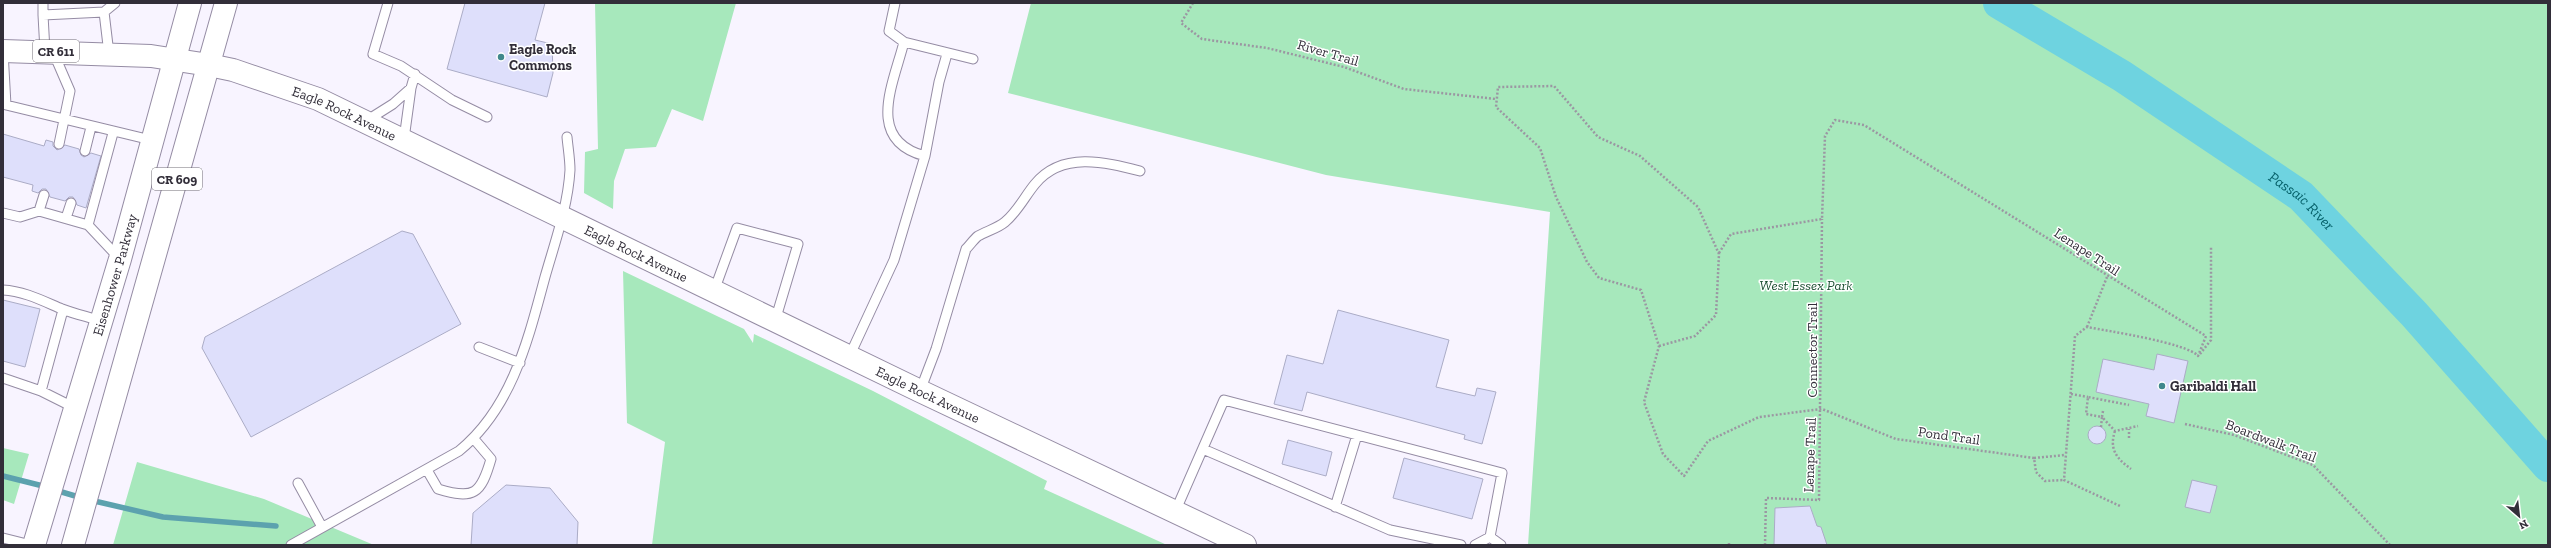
<svg xmlns="http://www.w3.org/2000/svg" width="2551" height="548" viewBox="0 0 2551 548" font-family="'Zilla Slab',serif">
<style>
.green{fill:#a7e8bc}
.lines{fill:none;stroke-linecap:round;stroke-linejoin:round}
.stream{stroke:#5ca2ae;stroke-width:5.5}
.river{stroke:#6ed3e0;stroke-width:32}
.building{fill:#dedffb;stroke:#abacc6}
.lane-casing{stroke:#958ca4;stroke-width:11}
.secondary-casing{stroke:#958ca4;stroke-width:24}
.primary-casing{stroke:#958ca4;stroke-width:24}
.path{stroke:#9b97a2;stroke-width:2.5;stroke-dasharray:2 2;stroke-linecap:butt}
.lane{stroke:#fff;stroke-width:9}
.secondary{stroke:#fff;stroke-width:22}
.primary{stroke:#fff;stroke-width:22}
.poi-dot{fill:#40888c;stroke:#fff;stroke-width:1.5}
.labels{text-anchor:middle;dominant-baseline:central;stroke-width:3;stroke-linejoin:round;paint-order:stroke}
.shield{fill:#fff;stroke:#706d74;stroke-width:1}
.shield-label{font-size:13px;font-weight:bold;fill:#322e39}
.poi-label{font-size:14px;font-weight:bold;fill:#322e39;stroke:#fff;text-anchor:start}
.street-label{font-size:14px;fill:#322e39;stroke:#fff}
.park-label{font-size:14px;font-style:italic;fill:#1a4e30;stroke:#fff}
.water-label{font-size:15px;font-style:italic;fill:#06616a;stroke:#fff}
</style>
<rect width="100%" height="100%" fill="#f8f4ff"/>
<!-- green -->
<path class="green" d="M595 3H736L703 121 672 109 656 147 625 149 614 181 613 209 584 193 585 152 598 149Z
M1031 3H2548V545H1528L1550 212 1326 175 1008 93Z
M623 271 744 329 753 343 754 334 873 391 1047 481 1044 489 1167 545H652L665 442 627 423Z
M3 448 29 454 14 504 3 500Z
M137 462 264 499 374 545H113Z"/>
<g class="lines">
<!-- stream -->
<path class="stream" d="M3 476 47 487
M55 490 82 498
M90 500 163 517 276 526"/>
<!-- river -->
<path class="river" id="s1" d="M1999 3 2122 76 2301 196 2414 314 2548 466"/>
</g>
<!-- building -->
<path class="building" d="M465 3H545L535 40 552 44 553 73 547 97 447 69Z
M3 134 44 146 46 140 53 142V146L57 150 65 145 79 149 81 155 84 157 91 153 101 156 86 208 77 205 73 197H69L65 201 50 197 46 189H42L38 193 32 191 33 185 3 177Z
M402 231 413 234 461 324 251 437 202 348 205 337Z
M3 300 40 309 25 367 3 361Z
M1338 310 1449 340 1436 387 1475 396 1477 388 1496 392 1482 444 1464 439 1465 435 1307 392 1302 411 1274 404 1287 355 1323 364Z
M2157 354 2188 361 2174 423 2146 416 2149 404 2096 392 2103 359 2154 370Z
M2088 435a9 9 0 1 1 18 0a9 9 0 1 1-18 0Z
M1288 440 1332 452 1326 476 1282 464Z
M1404 458 1483 479 1472 519 1393 498Z
M2192 480 2217 486 2210 513 2185 507Z
M506 485 550 488 578 522 577 545H471L473 513Z
M1810 506 1817 526 1821 527 1827 545H1774L1775 508Z"/>
<g class="lines">
<!-- lane casing -->
<g class="lane-casing">
<path id="lane" d="M43 3V15
M388 3 373 54 401 66 452 100 487 117
M895 3 889 31 904 42 973 59
M104 12 109 54
M904 42C893 85 865 140 925 156
M3 51 6 105 151 140
M45 51 43 15 104 12 115 3
M54 54 70 91 59 144
M366 121 393 104 411 88
M404 139 411 88 415 74
M85 151 91 127
M39 211 44 195
M3 213 20 217 39 211 88 225 120 259
M66 218 71 203
M88 225 113 133
M3 290C24 291 43 301 62 309 75 314 89 317 101 321
M714 291 737 228 798 244 775 321
M479 347 520 363
M849 357 894 260 925 156 939 82 947 54
M3 378 41 391 75 408
M41 391 63 310
M920 391 936 349 966 249C970 245 974 239 978 236 987 231 998 228 1005 222 1018 211 1025 196 1035 184 1062 151 1105 162 1140 171
M1203 449 1390 530 1461 545
M427 470 438 489C474 500 481 494 491 459L474 439
M298 483 322 527
M1335 507 1357 435
M1175 512 1224 400 1502 473 1490 537 1501 545
M3 538 31 545
M291 545 459 451C512 408 528 340 545 277 555 242 568 206 570 170 570 159 568 148 567 137
M1475 545 1490 537"/>
</g>
<!-- secondary casing -->
<g class="secondary-casing">
<g id="secondary">
<path id="s2" d="M209 65 233 70 318 99 920 391 1245 545"/>
</g>
</g>
<!-- primary casing -->
<g class="primary-casing">
<g id="primary">
<path d="M3 51 151 56 209 65"/>
<path id="s3" d="M34 545 120 259 190 3"/>
<path d="M73 545 226 3"/>
</g>
</g>
<!-- path -->
<path class="path" d="M1193 3 1181 23 1202 39 1267 48 1344 67 1404 89 1496 99
M1719 253 1731 234 1822 219 1825 136 1835 120 1864 125 2206 336 2198 356C2187 343 2108 331 2087 327L2075 336 2064 480 2120 506
M2087 327 2107 277
M1659 346 1695 336 1716 315 1719 254 1698 207 1640 156 1598 137 1554 86 1498 87 1496 107 1540 148 1556 197 1587 262 1599 278 1641 290 1659 346 1644 402 1663 454 1684 476 1708 441 1759 417 1822 409 1896 439 2034 458 2036 472 2045 481 2064 480
M2200 354 2211 340V247
M2071 394 2088 397
M2103 411 2102 417 2115 431 2138 426
M2185 424 2234 435 2313 465 2390 545
M2101 427 2102 417 2086 414 2088 397 2129 405
M2115 431C2109 449 2116 458 2131 469
M2129 438V429
M2034 458 2065 455
M1729 545V542
M1765 545 1766 498 1819 500 1822 219"/>
<!-- lane -->
<use href="#lane" class="lane"/>
<!-- secondary -->
<use href="#secondary" class="secondary"/>
<!-- primary -->
<use href="#primary" class="primary"/>
</g>
<!-- markers -->
<g class="poi-dot">
<circle cx="501" cy="57" r="4"/>
<circle cx="2162" cy="386" r="4"/>
</g>
<g class="labels">
<!-- shield labels -->
<g class="shield">
<rect x="33" y="40" width="46" height="22" rx="3"/>
<rect x="152" y="168" width="50" height="22" rx="3"/>
</g>
<g class="shield-label">
<text x="56" y="51">CR 611</text>
<text x="177" y="179">CR 609</text>
</g>
<!-- poi labels -->
<g class="poi-label">
<text x="509" y="49">Eagle Rock<tspan x="509" dy="16">Commons</tspan></text>
<text x="2170" y="386">Garibaldi Hall</text>
</g>
<!-- street labels -->
<g class="street-label">
<text transform="translate(1328 53) rotate(16)">River Trail</text>
<text stroke="none"><textPath href="#s2" startOffset="144">Eagle Rock Avenue</textPath></text>
<text transform="translate(2087 252) rotate(33)">Lenape Trail</text>
<text stroke="none"><textPath href="#s2" startOffset="468">Eagle Rock Avenue</textPath></text>
<text stroke="none"><textPath href="#s3" startOffset="282">Eisenhower Parkway</textPath></text>
<text transform="translate(1812 350) rotate(-90)">Connector Trail</text>
<text stroke="none"><textPath href="#s2" startOffset="792">Eagle Rock Avenue</textPath></text>
<text transform="translate(1949 436) rotate(8)">Pond Trail</text>
<text transform="translate(2271 441) rotate(21)">Boardwalk Trail</text>
<text transform="translate(1810 455) rotate(-88)">Lenape Trail</text>
</g>
<!-- park labels -->
<g class="park-label">
<text x="1806" y="285">West Essex Park</text>
</g>
<!-- water labels -->
<g class="water-label">
<text stroke="none"><textPath href="#s1" startOffset="362">Passaic River</textPath></text>
</g>
</g>
<!-- border -->
<rect width="2551" height="548" fill="none" stroke="#322e39" stroke-width="8"/>
<!-- north arrow -->
<g transform="translate(2519 516) rotate(152)" stroke="#ffffff" stroke-width="3" paint-order="stroke">
<path d="M0-3L7 15L0 10L-7 15Z" fill="#322e39"/>
<text y="-6" font-size="11" font-weight="bold" text-anchor="middle" fill="#322e39">N</text>
</g>
</svg>
